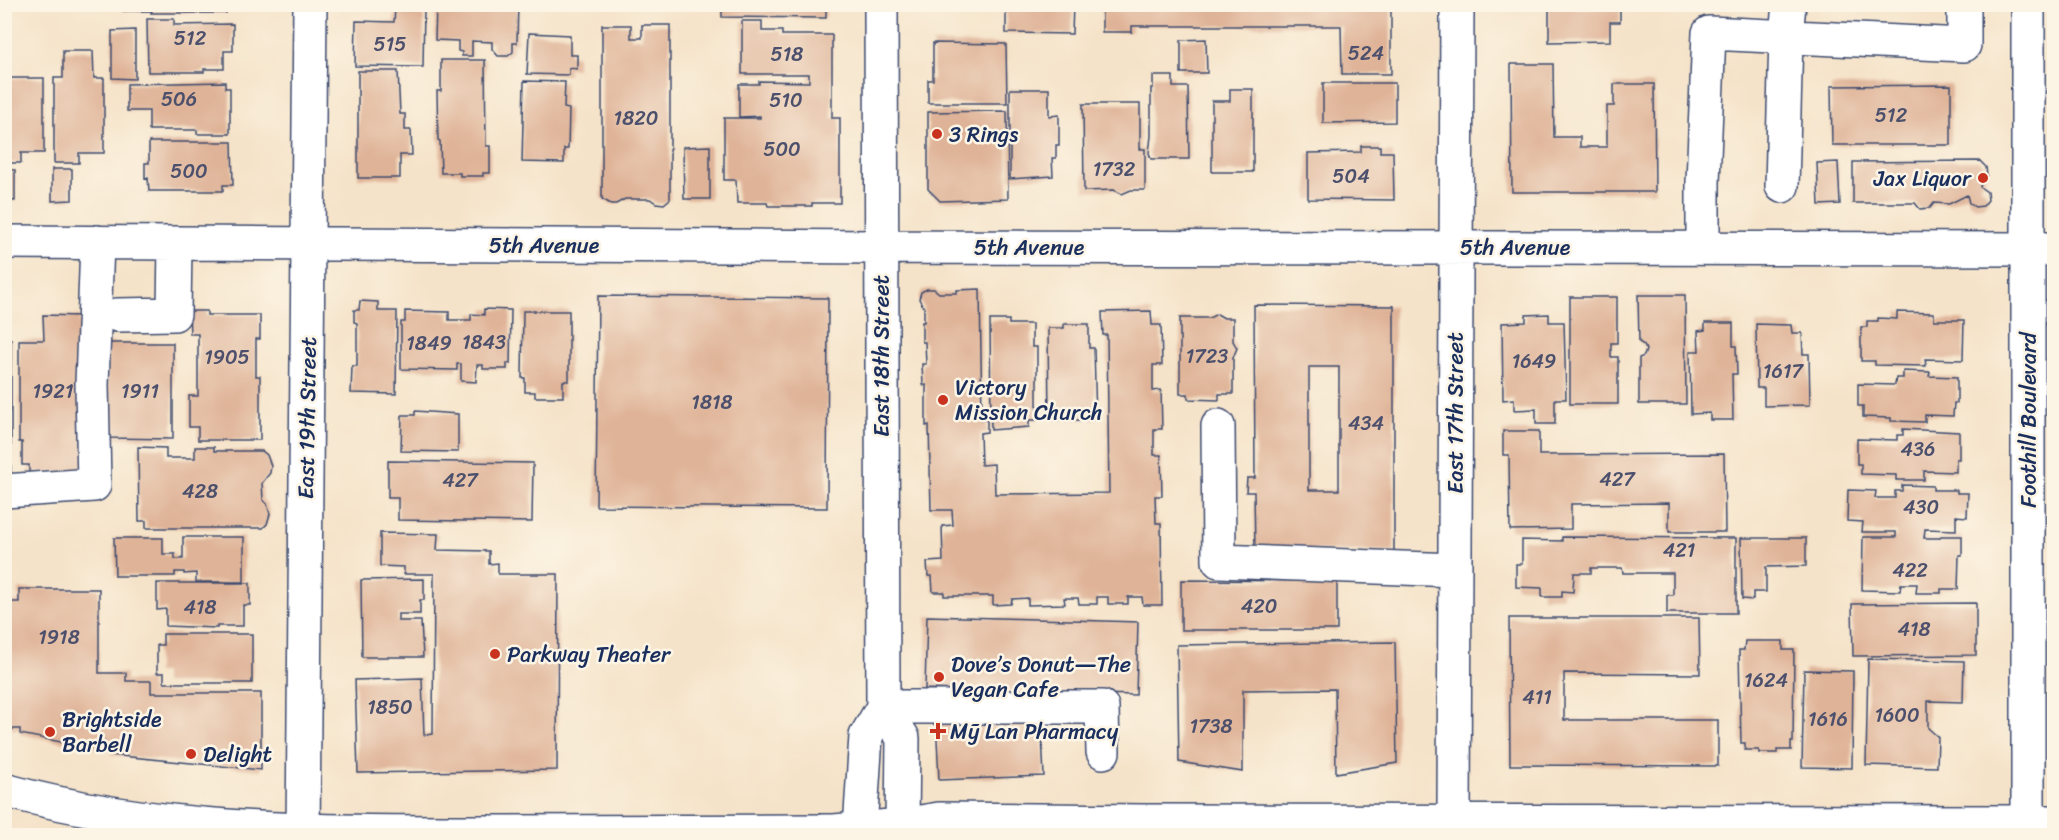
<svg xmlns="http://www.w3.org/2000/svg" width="2059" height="840" viewBox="0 0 2059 840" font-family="Sriracha,sans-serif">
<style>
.building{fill:#dfb397;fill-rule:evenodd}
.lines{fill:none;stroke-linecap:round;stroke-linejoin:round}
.minor-casing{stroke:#3c4a6e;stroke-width:36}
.major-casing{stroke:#3c4a6e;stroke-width:36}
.minor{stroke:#fff;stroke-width:33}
.major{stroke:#fff;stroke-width:33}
.poi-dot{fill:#c8321e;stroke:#fcf5e5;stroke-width:2}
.labels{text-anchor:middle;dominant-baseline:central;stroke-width:5;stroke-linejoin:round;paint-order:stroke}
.number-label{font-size:20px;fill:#4c506c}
.poi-label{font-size:22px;fill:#1b2f5e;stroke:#fcf5e5;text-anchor:start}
.street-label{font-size:22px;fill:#1b2f5e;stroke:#fcf5e5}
</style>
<rect width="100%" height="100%" fill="#fcf5e5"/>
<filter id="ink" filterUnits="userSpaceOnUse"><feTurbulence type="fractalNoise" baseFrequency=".0167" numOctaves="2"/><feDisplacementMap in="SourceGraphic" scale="12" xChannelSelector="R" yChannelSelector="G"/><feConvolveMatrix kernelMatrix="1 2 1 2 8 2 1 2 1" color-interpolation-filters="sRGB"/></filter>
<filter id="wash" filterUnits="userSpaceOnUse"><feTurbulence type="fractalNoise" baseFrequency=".008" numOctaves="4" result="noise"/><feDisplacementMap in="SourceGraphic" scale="24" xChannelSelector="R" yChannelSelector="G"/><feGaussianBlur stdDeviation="1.35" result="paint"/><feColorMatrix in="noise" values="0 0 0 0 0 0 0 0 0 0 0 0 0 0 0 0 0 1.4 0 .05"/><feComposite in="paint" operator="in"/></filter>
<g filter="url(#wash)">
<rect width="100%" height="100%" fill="#f5e3c9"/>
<g id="blocks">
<!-- building -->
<path class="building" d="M123 4H234V9H226V13H151L152 11H123Z
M457 4H518L517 43H513V52L508 56H498L492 49V42L472 41V56H462V52L458 51V41L435 40 436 5Z
M722 4H826V18L722 17Z
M1006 4H1073L1072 34 1006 33Z
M1102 4H1391V74H1342L1341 26H1132V32H1102Z
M1549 4H1574V8H1620V22H1610V41L1549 42Z
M395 9H424L423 67 355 66 356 21 394 22Z
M147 19H174V25L233 24V51H224V69H204V72H148Z
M742 21H762V31H782V35H832V118H840V203H812V206H768L767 203H737L736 180H724V118H760V116L739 117V84H759V81L809 82V74H742Z
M602 25H631V38H642V25H670V199L664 204 656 203 650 199H625L616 204H611L602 199Z
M135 30V79L112 78V31Z
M529 33 570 35V55H577V69L569 68V75L527 74Z
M1206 39 1207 73H1181V40Z
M933 43 1006 44 1007 103H928V80H933Z
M63 51H93L94 78H104V153H79V163H54V78H63Z
M441 60H485L486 146H490V173H483V176H460V173H441L440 141 438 140 437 91H441Z
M1511 64H1553L1554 137H1580V147H1607V106H1614V84H1654L1655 192H1512Z
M358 71H398L400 114H405V130H411L412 155H400V178H358Z
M1153 76H1173V87H1188L1189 159H1151L1149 153 1151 136V88H1153Z
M5 78H44V153H21V163H5Z
M524 81 565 82 564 108 569 109 568 149H564V163L522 162Z
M225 82V88H230V134H197V130H149V111H127V84Z
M1323 83H1395V122L1323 123Z
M1951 85V145H1832L1831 86Z
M1010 89H1049V116L1059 115V145H1056V158H1052L1053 176 1010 179Z
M1230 89H1253V172H1212V101H1230Z
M1083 104H1140V149H1145V190H1131L1122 194 1114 190 1084 191Z
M1007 111 1008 199 940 201 928 189V112Z
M149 142H232L233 185H223V191H149L148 178 145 179V163H149Z
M710 146V199H684L683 147Z
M1361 146H1380V152H1393L1394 200 1308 199V153L1361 152Z
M1980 161 1986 167 1987 175 1981 183 1980 187 1987 192 1988 200 1983 206 1975 207 1969 203 1967 195 1949 204 1934 203 1930 208 1920 209 1915 203H1853V162Z
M1838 162 1840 204 1819 205 1817 163Z
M52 169H72V200L52 201Z
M4 170H15V201L4 200Z
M927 289H934L939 293H957V290L980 289 982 420H987V432L980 433 981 465 994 464 995 494 1109 493 1107 335H1103L1102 312 1151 311 1152 325H1161L1162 365H1153V391L1161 390 1162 429H1154V455H1161L1162 496H1155L1156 523H1161L1162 605H1143L1142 597H1128V604H1108V597H1097V604H1079L1078 598H1064L1065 604 1028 605V598L1012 599 1011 604 993 605V596H944V592H933L932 576H928L927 562 943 561 942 526 953 525 952 510H931L929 425 926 426V385H923L922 364H926L925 342H922V322H924V308L919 299 921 292Z
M1638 295H1685L1686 404H1639V358L1644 356 1646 350 1644 345 1639 342Z
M598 296 828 298 827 508 596 506Z
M1570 297H1617V343H1611V357H1618V404H1570Z
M360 301 378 302V311H397L396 394 351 393 352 366H357V323L354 322V310H359Z
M1254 305 1394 306V551L1255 550 1254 492H1246L1247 478H1255ZM1309 367H1339V490H1309Z
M484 309 511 310 510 364 507 363V369H483V365H477L476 382 461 381V364H457V370L401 369V322H405V311L449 312V320H471V314L484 315Z
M189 311H207V315H260V339H256V376H260V440H198V427H189V396H198V334H190Z
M523 311H569V381H563V397H535V392H525V378H522Z
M1897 312 1934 313V320H1964L1963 360 1925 359 1926 366 1875 365V361H1861V327H1867V321H1878V318L1897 319Z
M1217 314 1224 318H1233V341L1237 348 1233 358V394H1219V400L1188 399V394H1180V318H1209Z
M1549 314V322H1564L1566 399H1555V424H1536V409L1514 410V399L1503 400 1502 323 1526 322V315Z
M43 315 80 316 87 472H29V465H22V442H19V340H44Z
M990 320H1009V324H1032V347H1037V420H1029V427L991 430Z
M1705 323H1733V346H1736L1737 374H1732L1733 420H1710V413L1691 414 1690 351H1699L1698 331 1705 330Z
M1064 324H1089V348H1094L1096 420H1049L1048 328H1064Z
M1756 324 1791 325 1792 333H1802L1803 354H1809L1810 405 1764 406V388H1757Z
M4 339H11V473H4Z
M107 343H173V439L107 438Z
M1903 371 1930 372 1929 376 1957 377V403H1954L1953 416 1925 415V422L1891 421V418L1863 417V406H1858V384L1895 385 1896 378H1903Z
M415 411 458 414V452L401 451 402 415H415Z
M1903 429 1959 432V459H1956V472L1924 471V480H1896V475L1861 474V464H1857V439L1897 440V435H1903Z
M1503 431H1539V455L1724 454 1725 532H1669V503L1571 504V529L1510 530 1509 455H1503Z
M138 447 166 448V458H195V447H214V451H262L267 455 271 466 270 473 262 483 263 500 267 504 270 514 267 524 263 528H146V521H139Z
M388 461 533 463 532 522 398 520V498H388Z
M1902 485 1933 486V490H1957V493H1968L1967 517 1956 516V530L1925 529 1924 538H1940L1941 536H1962V555H1959L1958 589H1941V593H1916L1917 584H1901L1900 591 1862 590 1863 537H1896V532H1862L1863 522 1847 521 1848 490 1876 491 1875 498H1895V491H1902Z
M380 533 438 534 437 550 489 551V564L498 563V574H558L557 770 358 773 355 680 422 678 424 735 433 734 434 574H404V567L380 566Z
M183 537H244V582H196V573L184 574V572H175V576H115L114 538H163V554H175V559H183Z
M1562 537 1736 538V613H1667V595H1673V573H1623L1622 568H1591V573H1574L1573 592 1562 591V597H1542V588L1516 587V564H1522V540L1562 541Z
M1741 538H1806V566L1766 567V592H1753V600L1742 599Z
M424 579V600H420V614H398V621H421L423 657H362L361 580Z
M1181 580 1337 581V630H1181Z
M157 583H250V605H243V626H217V628L166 626V609L157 610Z
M19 589H99V673H126V681H151V693H261V770L111 755 112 751 106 750 105 741H101L102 750 20 734V729H4V602H19Z
M1976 603V655L1853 656 1852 604Z
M927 616 1138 622 1136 695 925 689Z
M1509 618H1699L1700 674 1564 673V720H1718V766L1510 765Z
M163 634H252V683H164V673H157V645H163Z
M1745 641H1783V650H1794L1793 742H1791V750H1777V753H1759V750H1745V743H1741L1739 650H1744Z
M1395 642 1397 763 1336 773 1335 689 1243 690V772L1179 762 1177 645Z
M1868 659 1964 661 1963 702 1928 701V728L1938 737 1937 767 1866 765Z
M1804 670 1853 671 1852 768 1802 767Z
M1041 716 1044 776 939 780 936 719Z"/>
</g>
</g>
<g filter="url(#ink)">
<use href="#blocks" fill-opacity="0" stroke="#3c4a6e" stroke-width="1.5"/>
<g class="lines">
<!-- minor casing -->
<g class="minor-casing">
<path id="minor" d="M1782 186 1786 36 1789 4
M4 242 881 247 2054 249
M1703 248V182L1709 33 1964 45V4
M117 315 174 314 175 243
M1218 426 1219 561 1455 570
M4 491 94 485 92 385 97 242
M883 707 903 738 902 825 939 819 1145 821 2054 822
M883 707H1102L1103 752
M1454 822 1457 4
M860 829 866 736 883 707 881 4
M303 836 310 4"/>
</g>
<!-- major casing -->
<g class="major-casing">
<path id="major" d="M2028 4V836
M4 790C158 833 327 832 485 832 602 831 718 832 834 831L902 825 903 836"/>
</g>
<!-- minor -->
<use href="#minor" class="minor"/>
<!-- major -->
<use href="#major" class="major"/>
</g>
</g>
<!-- markers -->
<g class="poi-dot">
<circle cx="937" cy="134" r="6"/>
<circle cx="1983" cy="178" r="6"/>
<circle cx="943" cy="400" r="6"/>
<circle cx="495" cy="654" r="6"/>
<circle cx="939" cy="677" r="6"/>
<path d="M935 722h6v6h6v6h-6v6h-6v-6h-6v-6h6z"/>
<circle cx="50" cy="732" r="6"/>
<circle cx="191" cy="754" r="6"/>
</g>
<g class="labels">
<!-- number labels -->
<g class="number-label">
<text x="190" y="38">512</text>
<text x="390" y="44">515</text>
<text x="1366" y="53">524</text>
<text x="787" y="54">518</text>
<text x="179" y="99">506</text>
<text x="786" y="100">510</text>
<text x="1891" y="115">512</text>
<text x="636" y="118">1820</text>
<text x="782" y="149">500</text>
<text x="1114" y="169">1732</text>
<text x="189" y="171">500</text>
<text x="1351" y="176">504</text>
<text x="484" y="342">1843</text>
<text x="429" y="343">1849</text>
<text x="1207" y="356">1723</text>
<text x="227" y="357">1905</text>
<text x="1534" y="361">1649</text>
<text x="1783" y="371">1617</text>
<text x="53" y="391">1921</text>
<text x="140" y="391">1911</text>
<text x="712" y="402">1818</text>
<text x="1366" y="423">434</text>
<text x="1918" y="449">436</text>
<text x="1617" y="479">427</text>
<text x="460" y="480">427</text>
<text x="200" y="491">428</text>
<text x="1921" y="507">430</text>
<text x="1679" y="550">421</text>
<text x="1910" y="570">422</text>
<text x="1259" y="606">420</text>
<text x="200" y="607">418</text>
<text x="1914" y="629">418</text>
<text x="59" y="637">1918</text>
<text x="1766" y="680">1624</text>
<text x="1537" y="697">411</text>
<text x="390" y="707">1850</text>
<text x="1897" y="715">1600</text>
<text x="1828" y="719">1616</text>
<text x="1211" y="726">1738</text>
</g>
<!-- poi labels -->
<g class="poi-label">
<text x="949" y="134">3 Rings</text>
<text x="1971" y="178" text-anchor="end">Jax Liquor</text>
<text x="955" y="387">Victory<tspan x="955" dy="25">Mission Church</tspan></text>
<text x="507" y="654">Parkway Theater</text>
<text x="951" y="664">Dove’s Donut—The<tspan x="951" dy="25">Vegan Cafe</tspan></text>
<text x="62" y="719">Brightside<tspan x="62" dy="25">Barbell</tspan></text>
<text x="950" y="731">Mỹ Lan Pharmacy</text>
<text x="203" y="754">Delight</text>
</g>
<!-- street labels -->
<g class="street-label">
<text x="544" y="245">5th Avenue</text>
<text x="1029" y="247">5th Avenue</text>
<text x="1515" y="247">5th Avenue</text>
<text transform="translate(881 356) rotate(-90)">East 18th Street</text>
<text transform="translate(1455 413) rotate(-90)">East 17th Street</text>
<text transform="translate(307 418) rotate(-89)">East 19th Street</text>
<text transform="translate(2028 420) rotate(-90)">Foothill Boulevard</text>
</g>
</g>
<!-- margin -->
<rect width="2059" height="840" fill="none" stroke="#fcf5e5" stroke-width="24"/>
</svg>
